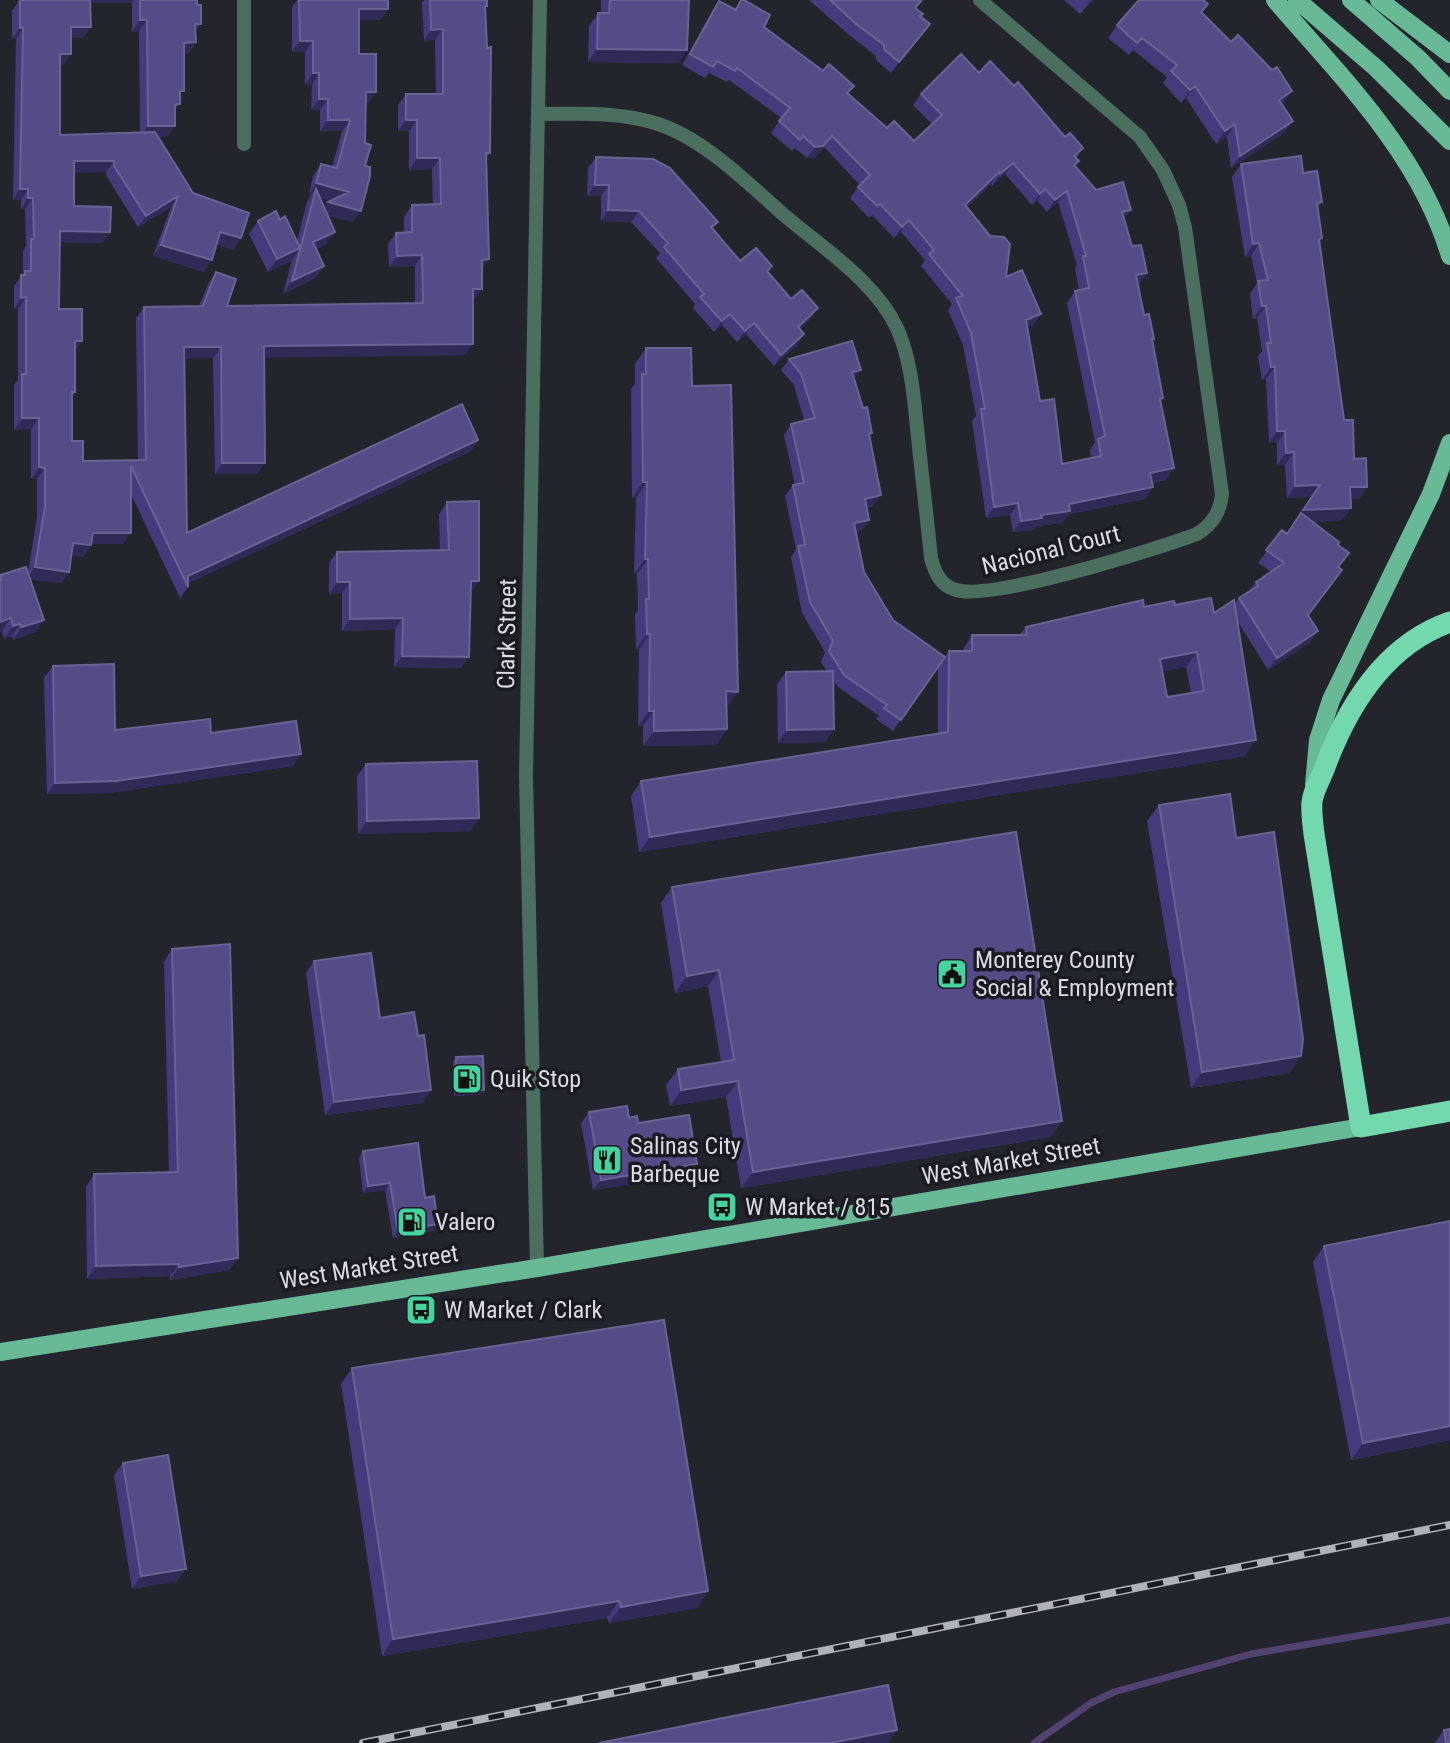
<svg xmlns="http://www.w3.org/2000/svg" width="1450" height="1743" viewBox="0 0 1450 1743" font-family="'Roboto Condensed',sans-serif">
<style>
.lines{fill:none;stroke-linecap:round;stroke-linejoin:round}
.stream{stroke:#514272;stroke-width:7}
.street{stroke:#4a6f5e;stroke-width:14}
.primary{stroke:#68ba97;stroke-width:18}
.highway{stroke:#73d8ad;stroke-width:21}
.rail-casing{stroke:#b1b1b8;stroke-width:8}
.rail{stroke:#1b1a23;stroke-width:5;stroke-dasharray:16;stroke-linecap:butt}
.wall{fill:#453a7b;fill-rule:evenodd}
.shaded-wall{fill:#312a57}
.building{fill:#554b86;stroke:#6a6294;stroke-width:2;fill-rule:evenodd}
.labels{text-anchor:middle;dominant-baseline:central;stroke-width:7;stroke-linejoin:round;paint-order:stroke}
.street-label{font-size:24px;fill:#dbdbe1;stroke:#1b1a23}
.poi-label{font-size:24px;fill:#dbdbe1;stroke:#1b1a23;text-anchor:start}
</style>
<rect width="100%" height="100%" fill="#24242d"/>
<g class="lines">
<!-- stream -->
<path class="stream" d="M1034 1743 1091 1703 1114 1692 1251 1654 1450 1620"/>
<!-- street -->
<path class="street" d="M244 0V144
M538 114C579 114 619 111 658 124 707 140 751 187 790 220 827 251 876 283 897 328 912 362 914 400 918 437 922 477 927 517 931 558 935 573 940 585 956 590 991 601 1157 549 1197 534 1213 524 1220 512 1222 494L1185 227 1179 205 1163 170 1140 137 980 0
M537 1268 526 776 540 0"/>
<!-- primary -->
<path class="primary" d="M1275 0C1342 78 1420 154 1450 256
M1297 0 1376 68 1450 141
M1351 0 1418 58 1450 91
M1379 0 1450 54
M1314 785 1318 740 1331 700 1431 494 1450 443
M0 1352 537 1268 1361 1127"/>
<!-- highway -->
<path class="highway" d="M1450 622C1385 645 1348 705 1325 767 1321 778 1313 791 1312 802 1311 812 1313 824 1314 834L1361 1127 1450 1111"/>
<!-- rail casing -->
<g class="rail-casing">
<path id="rail" d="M363 1743 1450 1525"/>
</g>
<!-- rail -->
<use href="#rail" class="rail"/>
</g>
<!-- wall -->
<path class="wall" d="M18 0H197L201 24 195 32 196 42 188 54H184L180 97 167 137H158L193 193 241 238 233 250 216 244 204 272 153 256 171 207 138 227 107 177 106 172H74V206L110 232 102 243 60 242 59 309 82 341 75 351V392L72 397V441L83 461 138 460 136 318 144 307 199 306 208 284 216 272 227 306 415 303V266L389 267 388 244 396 233 404 232V217L412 205H433L432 169 409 170V131H398V105L406 94H436L435 40 424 41 422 3 424 0H487V6L485 9 490 153 486 158 482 289 473 300 465 355 264 357 257 474H215L213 358H184L187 533 478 440 471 451 188 583V587L180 598 131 494 123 544H91L83 557 71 555 69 572 61 583 30 579 35 632 13 640 12 636 4 639 2 631 0 632V575L28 573 37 517V479H31V429L14 430V385L18 380V309H14V286L23 274V251L26 246 25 209H21V200H13L16 39H12V11L18 2ZM90 3H132V32L139 31 140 133 60 135V65H63L71 38H83Z
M297 0H388V9L380 20H359V54L368 103H366L365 166 353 222 327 215 326 244 316 249 324 266 315 278 283 294 292 260 268 272 249 234 258 221 280 220 297 241 307 202 311 195H309L313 176 321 164 332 167 342 131H320V110H311L312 85H305V52H292V7ZM319 197 331 201 328 202 324 208Z
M601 0H689L679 63 588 62 589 26 598 13H601Z
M741 0 764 27 823 71 854 86 848 94 887 128 914 141 932 124 913 105 921 94 979 73 1065 137 1083 148 1076 158 1075 166 1096 190 1124 219 1144 315 1154 339 1152 342 1163 398 1160 402 1174 468 1166 480 1152 483 1153 487 1145 499 1069 514 1062 523 1036 526 1034 530 1013 532 1010 515 986 518 972 421 976 416 963 345 948 310 952 304 921 266 925 260 901 232 894 238 872 215 869 218 850 198 860 185 824 147 815 158H807L795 148 792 151 771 133 781 118 729 80 727 82 709 73 705 78 682 65 711 13 719 1 735 10ZM1005 174 1032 205 1037 200 1047 212 1058 202 1077 265 1075 268 1079 290 1075 291 1067 303 1095 442 1090 450 1091 458 1062 464 1040 401 1027 327 1033 325 967 207 991 184 992 186Z
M809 0H919L921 1 916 8 921 16 930 24 891 73 876 60V56L848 34Z
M1064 0H1093L1080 14Z
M1208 4 1202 13 1284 103 1282 105 1293 121 1284 133 1231 168 1227 137 1216 144 1186 98 1181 103 1163 83 1167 77 1133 50 1129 55 1108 38 1117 25Z
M596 157 718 222 713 229 740 261 768 273 791 299 818 308 810 319 800 329 804 334 797 345 774 366 746 334 737 342 722 325 714 332 693 308 695 304 656 258 660 253 631 222 601 221V196H587L588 168Z
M1241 164 1303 173 1322 202 1318 207 1319 242 1344 420 1354 459 1367 487 1359 499H1351V508L1342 520 1312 522 1338 545 1339 567 1308 615 1318 631 1309 643 1268 670 1238 622 1245 756 639 852 631 796 641 781 938 734V667L893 731 876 719 879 716 837 686 833 680 834 729 825 742 778 743 777 684 786 672 827 671 821 662 825 652 802 613 791 557 796 549 785 496 793 485H795L784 435 791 424 804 421 794 385 781 370 789 359 854 379 870 437 873 506 867 508 869 520 861 531 856 532 864 572 893 620 945 657 949 651H962L972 635H1019L1026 627 1144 607 1175 605 1214 613 1235 604 1239 598 1249 591 1256 582 1271 572 1258 563 1282 530 1287 534 1311 497 1287 498 1285 465H1277V443H1269L1266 379 1262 380 1258 356 1262 351 1257 318 1253 319 1250 294 1257 283 1251 256 1245 257 1232 177ZM1186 667 1191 693 1167 697 1162 671Z
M646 348 692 386 727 707V729L716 745 643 746V726H638L639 649H636L635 614 638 610 637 574H634L636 498H632L631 389 635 384V364Z
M447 502 471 592H470L461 668 394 667 395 629 342 631V593L329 594V563L337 552 440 551 439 514Z
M53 666 115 730 211 733 293 766 108 793 47 794 44 678Z
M366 764 479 818 470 831 358 834 357 776Z
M1159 805 1236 838 1289 1073 1191 1088 1147 821Z
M672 887 1062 1121 1051 1137 741 1188 726 1097 670 1106 666 1085 678 1069 721 1062 708 986 675 993 661 903Z
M172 949 238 1258 229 1270 170 1280V1276L87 1279 86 1187 94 1174 169 1172 164 962Z
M314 961 380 1018 418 1036 431 1090 422 1103 325 1115 306 973Z
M456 1057 484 1090 481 1094 454 1096 453 1062Z
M589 1112 629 1118 697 1164 689 1175 593 1190 581 1123Z
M363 1151 425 1198 433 1231 393 1238 385 1190 363 1193 359 1158Z
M1450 1221V1440L1351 1460 1313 1262 1324 1246Z
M352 1368 708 1591 697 1608 609 1623 607 1618 382 1656 341 1384Z
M123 1463 177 1581 132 1589 114 1475Z
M1444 1730 1450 1743H1435Z"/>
<!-- shaded-wall -->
<path class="shaded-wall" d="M84 0H134L132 3H82Z
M1091 0H1093L1080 14Z
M359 9H388L380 20H351Z
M140 20H147L139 31 132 32Z
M195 24H201L193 35Z
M930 24 922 35 891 73 899 62Z
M71 27H91L83 38H63Z
M20 28H23L16 39H12Z
M443 29 435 40 424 41 431 30Z
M300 41H313L305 52H292Z
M196 42 188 54H176L184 43Z
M597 49 687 50 679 63 588 62Z
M60 54H71L63 65H53Z
M313 73H319L312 85H305Z
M1195 86 1186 98 1181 103 1190 90Z
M1292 91 1284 103 1270 112 1279 100Z
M366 92H376L368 103 358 104Z
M319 99H328L320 110H311Z
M328 120H350L342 131H320Z
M406 120H417L409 131H398Z
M1293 121 1284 133 1231 168 1240 156Z
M1235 124 1227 137 1216 144 1225 131Z
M148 126H175L167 137H140Z
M832 136 815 158H807L815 147Z
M417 158H440L432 169 409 170Z
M74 161H114L106 172 66 173Z
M1013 163 1005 174 992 186 1000 174Z
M999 172 991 184 957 217 965 205Z
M316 183 349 192 341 203 314 196 316 189 311 195H309Z
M595 185H609L601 196H587Z
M20 189H28L21 200H13Z
M1045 189 1037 200 1032 205 1040 194Z
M1067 191 1058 202 1047 212 1055 200Z
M178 196 171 207 138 227 146 216Z
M28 198H33L25 209H21Z
M328 202 361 211 353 222 320 214Z
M608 210 639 211 631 222 601 221Z
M1131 210 1123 221 1122 212Z
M909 220 901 232 894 238 902 227Z
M60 231 110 232 102 243 52 242Z
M220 232 241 238 233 250 212 243Z
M335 232 326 244 304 255 313 242Z
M1259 243 1251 256 1245 257 1253 244Z
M161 245 212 260 204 272 153 256Z
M300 248 291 261 268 272 277 259Z
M422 255 415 266 389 267 397 256Z
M489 259 481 271 482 260Z
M324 266 315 278 283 294 292 281Z
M1147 273 1139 285 1128 287 1136 275Z
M473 289H482L474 300H465Z
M26 297 18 309H14L21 298Z
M1262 306H1266L1257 318 1253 319Z
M818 308 810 319 791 338 798 327Z
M730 314 722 325 714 332 722 321Z
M1041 314 1033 325 1018 331 1026 320Z
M754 323 746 334 737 342 745 331Z
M804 334 797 345 774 366 781 355Z
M75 341H82L74 352Z
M473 344 465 355 256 358 264 346Z
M184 347H221L213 358 176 359Z
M1271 367H1275L1266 379 1262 380Z
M861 370 853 381 852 372Z
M22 418H39L31 429 14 430Z
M1277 431H1285L1277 443H1269Z
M478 440 471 451 187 584 188 576Z
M1294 452 1285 465H1277L1286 453Z
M222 463H265L257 474H215Z
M39 467 45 468 37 479H31Z
M1174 468 1166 480 1142 484 1150 473Z
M643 482H647L636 498H632Z
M1320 485 1311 497 1287 498 1295 486Z
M1153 487 1145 499 1069 514 1062 523 1036 526 1034 530 1013 532 1021 521 1041 515 1069 504Z
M1350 487H1367L1359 499 1341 500Z
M881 495 873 506 857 510 865 499Z
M1018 503 1010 515 986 518 994 507Z
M1351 508 1342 520 1295 522 1303 510Z
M869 520 861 531 846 534 854 523Z
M93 533H131L123 544H85Z
M73 543 91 545 83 557 65 554Z
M645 559H648L637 574H634Z
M35 567 69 572 61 583 27 578Z
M471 581H479L471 592H463Z
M337 582H350L342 593 329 594Z
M11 618 2 631 0 632V622Z
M403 618 395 629 342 631 350 619Z
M44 620 35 632 13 640 22 627Z
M20 624 12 636 4 639 13 626Z
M1318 631 1309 643 1268 670 1277 658Z
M647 634H650L639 649H636Z
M1197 652 1186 667 1149 674 1160 659Z
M402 656 469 657 461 668 394 667Z
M726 691 738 692 727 707H715Z
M649 711H654L643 726H638Z
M727 729 716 745 643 746 654 731Z
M834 729 825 742 778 743 787 730Z
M1256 740 1245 756 639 852 650 837Z
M301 754 293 766 108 793 47 794 55 783Z
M479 818 470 831 358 834 367 821Z
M719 970 708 986 675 993 687 976Z
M1301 1056 1289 1073 1191 1088 1202 1072Z
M738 1081 726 1097 670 1106 681 1090Z
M431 1090 422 1103 325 1115 334 1102Z
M484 1090 481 1094 454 1096 457 1091Z
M1062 1121 1051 1137 741 1188 753 1172Z
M697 1164 689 1175 593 1190 601 1180Z
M390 1183 385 1190 363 1193 368 1186Z
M438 1224 433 1231 393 1238 398 1231Z
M238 1258 229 1270 170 1280 179 1267Z
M179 1264 170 1276 87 1279 96 1266Z
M1450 1426V1440L1351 1460 1363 1443Z
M186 1569 177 1581 132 1589 141 1576Z
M708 1591 697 1608 609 1623 621 1607Z
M619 1601 607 1618 382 1656 393 1639Z
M897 1730 888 1743H831Z"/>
<!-- building -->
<path class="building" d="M20 0H90L91 27H71V54H60V135L155 132 193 193 249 213 241 238 220 232 212 260 161 245 178 196 146 216 114 166V161H74V206L111 207 110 232 60 231 59 309H82V341H75V392H72V441H83V461L146 460 144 307 203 306 216 272 236 279 227 306 423 303 422 255 397 256 396 233 412 232V205L441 204 440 158H417V120H406V94H443V29L431 30 430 0H487V6H485L487 48 491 47 490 153H486L489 259 482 260V289H473V344L264 346 265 463H222L221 347H184L187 533 462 404 478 440 188 576V587L131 466V533H93L91 545 73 543 69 572 35 567 45 506V468L39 467V418H22V374H26V297L21 298V275H25V271H31V239H34L33 198H28V189H20L23 28H20Z
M140 0H197V5H201V24H195L196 42 184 43V91H180V104L175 105V126H148L147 20H140Z
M299 0H388V9H359V54H376V92H366L365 143 371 145 365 166 370 167V176L361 211 328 202 349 192 316 183 321 164 337 168 350 120H328V99H319V73H313V41H300Z
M610 0H689L687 50 597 49 598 13H609Z
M741 0H744L770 15 764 27 823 71 829 64 854 86 847 93 887 128 894 121 914 141 942 115 921 94 961 54 979 73 990 61 1014 86 1018 82 1065 137 1070 133 1083 148 1074 156 1079 161 1074 165 1096 190 1123 182 1131 210 1122 212 1132 246 1141 245 1147 273 1136 275 1144 315 1149 314 1154 339H1152L1163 398 1160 399 1174 468 1150 473 1153 487 1069 504 1070 511 1041 515 1042 518 1021 521 1018 503 994 507 981 409H985L971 333 956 298 963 296 929 254 934 250 909 220 902 227 880 204 877 206 858 187 870 175 832 136 823 146 815 147 803 136 800 140 779 121 790 108 737 68 735 71 717 61 713 67 690 54 719 1 736 10ZM1013 163 1040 194 1045 189 1055 200 1067 191 1086 256H1083L1089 288 1075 291 1105 436 1098 439 1101 456 1062 464 1054 399 1040 401 1026 320 1041 314 1022 270 1006 277 1010 244 1004 237 990 236 965 205 999 172 1000 174Z
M830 0H919L921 1 915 8 923 14 920 16 930 24 899 62 884 49V45L855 23Z
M1139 0H1203L1208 4 1201 12 1231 42 1238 35 1272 70 1277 67 1292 91 1279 100 1293 121 1240 156 1235 124 1225 131 1195 86 1190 90 1171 71 1177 65 1142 38 1137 43 1117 25Z
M1301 156 1303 173 1317 171 1322 202 1317 203 1322 238 1319 239 1344 420H1353L1354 459 1366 458 1367 487H1350L1351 508 1303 510 1320 485 1295 486 1294 452 1286 453 1285 431H1277L1275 367H1271L1267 343H1271L1266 306H1262L1258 281 1268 280 1259 243 1253 244 1241 164Z
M596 157 653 159 670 168 718 222 711 227 740 261 756 248 772 266 767 271 791 299 802 290 818 308 798 327 804 334 781 355 754 323 745 331 730 314 722 321 700 297 704 294 664 247 668 243 639 211 608 210 609 185H595Z
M316 189 335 232 313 242 324 266 292 281Z
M276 211 280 220 285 216 300 248 277 259 258 221Z
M852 341 861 370 852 372 863 408 867 407 872 433 869 434 881 495 865 499 869 520 854 523 864 572 893 620 945 657 901 720 884 708 887 705 844 675 829 651 833 641 810 602 798 546 805 545 793 485 804 483 791 424 815 418 801 374 789 359Z
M646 348H691L692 386 731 385 738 692 726 691 727 729 654 731V711H649L650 634H647L646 599H649L648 559H645L647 482H643L642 407V374H646Z
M479 501V581H471L469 657 402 656 403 618 350 619V582H337V552L449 550 447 502Z
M1301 513 1339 542 1338 545 1349 553 1338 567 1342 570 1308 615 1318 631 1277 658 1239 598 1258 586 1256 582 1284 563 1266 550 1282 530 1287 534Z
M26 567 44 620 22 627 20 624 13 626 11 618 0 622V580H1L0 575Z
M1211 598 1214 613 1234 600 1256 740 650 837 641 781 948 732 949 651H972V635H1027L1026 627 1143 600 1144 607 1174 601 1175 605ZM1197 652 1204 691 1167 697 1160 659Z
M114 664 115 730 210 719 211 733 296 721 301 754 116 781 55 783 53 666Z
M833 671 834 729 787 730 786 672Z
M477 761 479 818 367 821 366 764Z
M1230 794 1236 838 1274 832 1303 1039 1301 1056 1202 1072 1159 805Z
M1016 832 1062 1121 753 1172 738 1081 681 1090 678 1069 734 1060 719 970 687 976 672 887Z
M230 944 238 1258 179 1267V1264L96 1266 94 1174 178 1172 172 949Z
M371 953 380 1018 414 1012 418 1036 424 1035 431 1090 334 1102 314 961Z
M483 1056 484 1090 457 1091 456 1057Z
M627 1106 629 1118 637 1116 638 1123 689 1115 697 1164 601 1180 589 1112Z
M418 1143 425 1198 434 1196 438 1224 398 1231 390 1183 368 1186 363 1151Z
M1450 1221V1426L1363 1443 1324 1246Z
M664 1320 708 1591 621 1607 619 1601 393 1639 352 1368Z
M168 1455 186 1569 141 1576 123 1463Z
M888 1685 897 1730 831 1743H599Z
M1450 1729V1743H1446L1444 1730Z"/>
<!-- icons -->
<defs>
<g id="civic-square" transform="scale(1.575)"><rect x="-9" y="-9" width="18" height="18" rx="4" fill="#45d49f" stroke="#1b1a23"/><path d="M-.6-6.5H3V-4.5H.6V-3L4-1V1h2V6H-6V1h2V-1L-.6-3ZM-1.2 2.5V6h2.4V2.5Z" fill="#111"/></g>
<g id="fuel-square" transform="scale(1.575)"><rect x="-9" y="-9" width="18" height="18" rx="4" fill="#45d49f" stroke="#1b1a23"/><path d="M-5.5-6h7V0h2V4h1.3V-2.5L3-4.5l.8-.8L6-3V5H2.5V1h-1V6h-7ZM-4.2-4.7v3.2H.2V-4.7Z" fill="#111"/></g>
<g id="restaurant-square" transform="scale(1.575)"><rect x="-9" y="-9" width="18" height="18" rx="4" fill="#45d49f" stroke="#1b1a23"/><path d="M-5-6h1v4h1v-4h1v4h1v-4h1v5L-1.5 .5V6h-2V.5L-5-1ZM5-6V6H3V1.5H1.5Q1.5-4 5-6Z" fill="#111"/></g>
<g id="bus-square" transform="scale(1.575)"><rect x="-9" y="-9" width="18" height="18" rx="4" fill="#45d49f" stroke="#1b1a23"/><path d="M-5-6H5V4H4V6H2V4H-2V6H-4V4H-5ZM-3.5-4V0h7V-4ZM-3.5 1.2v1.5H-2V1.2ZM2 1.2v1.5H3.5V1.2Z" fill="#111"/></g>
</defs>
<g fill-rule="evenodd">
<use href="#civic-square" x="952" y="974"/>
<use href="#fuel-square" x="467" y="1079"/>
<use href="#restaurant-square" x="607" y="1160"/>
<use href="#bus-square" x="722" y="1207"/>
<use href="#fuel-square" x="412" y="1222"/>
<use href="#bus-square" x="421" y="1310"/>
</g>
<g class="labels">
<!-- street labels -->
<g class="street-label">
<text transform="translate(1051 550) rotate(-14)">Nacional Court</text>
<text transform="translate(507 634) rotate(-89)">Clark Street</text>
<text transform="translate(1011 1161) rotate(-10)">West Market Street</text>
<text transform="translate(369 1267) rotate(-9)">West Market Street</text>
</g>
<!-- poi labels -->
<g class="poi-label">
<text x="975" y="960">Monterey County<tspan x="975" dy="28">Social &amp; Employment</tspan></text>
<text x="490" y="1079">Quik Stop</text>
<text x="630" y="1146">Salinas City<tspan x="630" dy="28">Barbeque</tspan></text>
<text x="745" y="1207">W Market / 815</text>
<text x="435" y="1222">Valero</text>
<text x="444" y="1310">W Market / Clark</text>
</g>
</g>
</svg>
